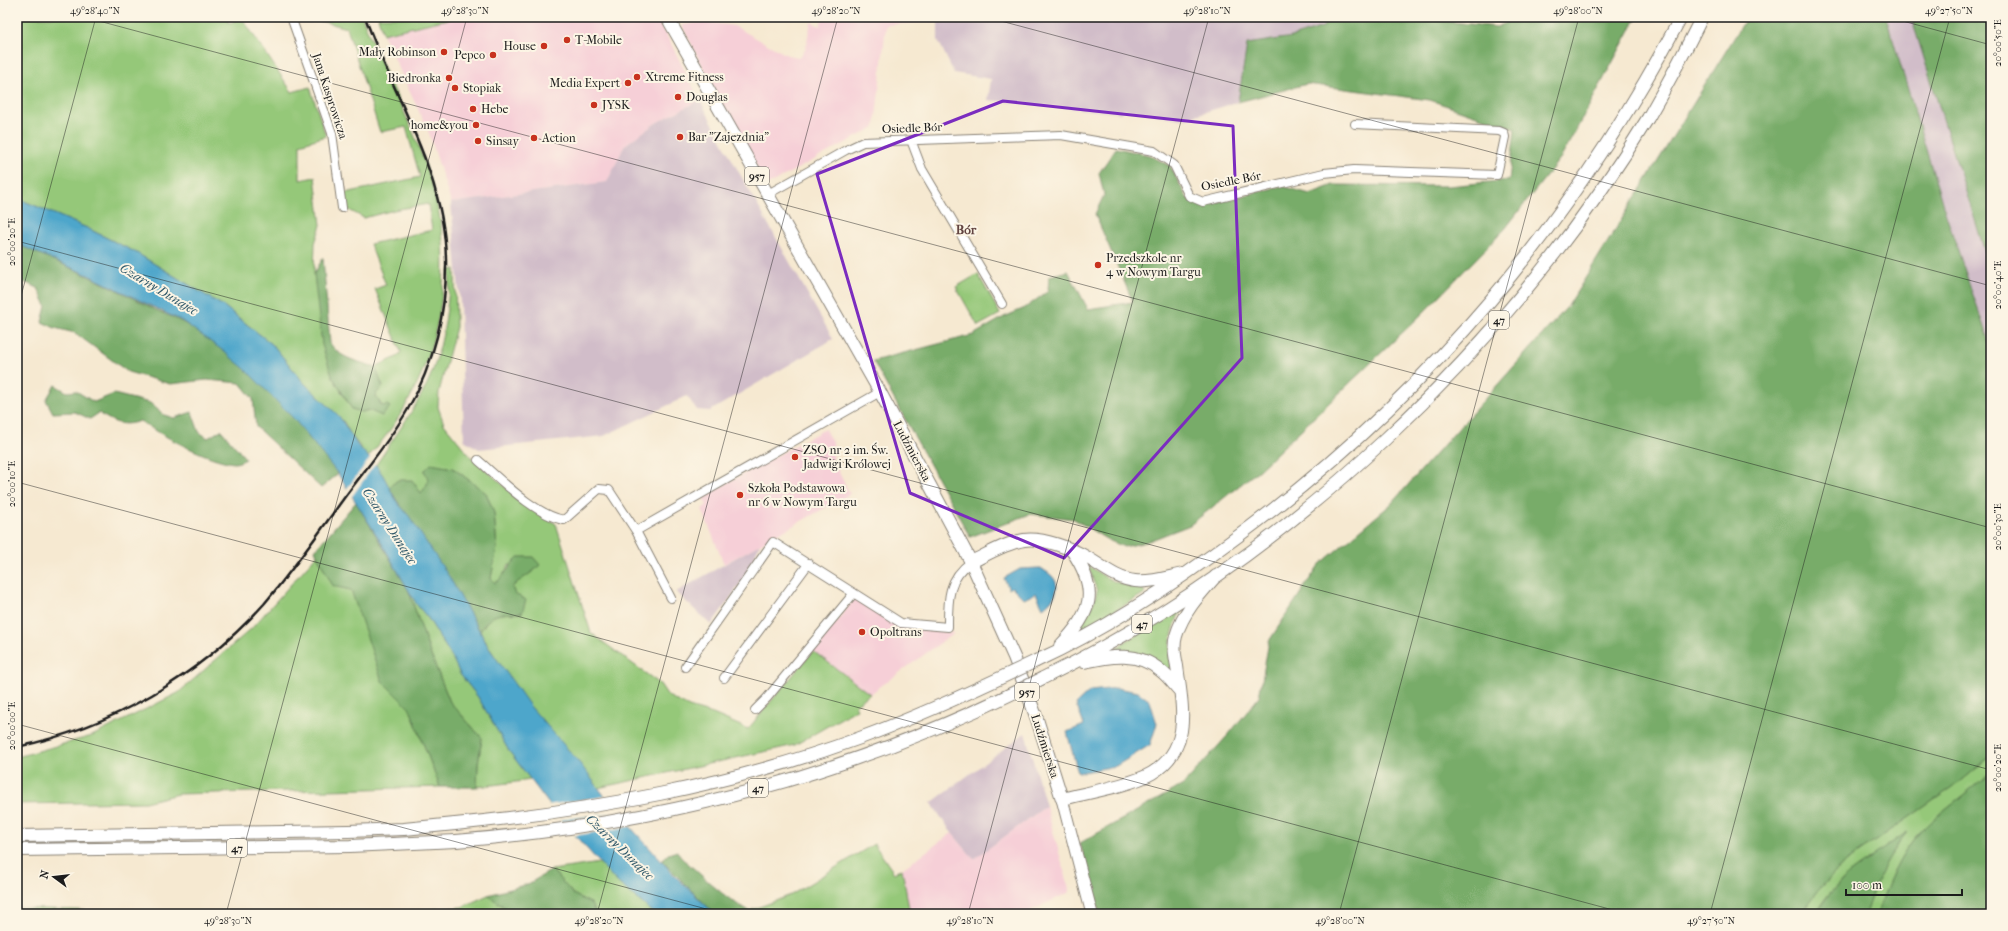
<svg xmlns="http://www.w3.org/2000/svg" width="2008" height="931" viewBox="0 0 2008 931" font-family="'IM FELL French Canon',serif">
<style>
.built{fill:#f6cfd7}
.industrial{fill:#d1bdc9}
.green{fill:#95c879;stroke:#58724a}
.forest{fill:#78ac69;stroke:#4a6442}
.water{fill:#4da6cb;stroke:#346174}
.pier{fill:#f6e9d1}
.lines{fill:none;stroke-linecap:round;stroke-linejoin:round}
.minor-casing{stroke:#898276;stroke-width:10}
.secondary-casing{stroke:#898276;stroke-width:13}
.primary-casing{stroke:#898276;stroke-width:14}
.minor{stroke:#fff;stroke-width:8}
.secondary{stroke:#fff;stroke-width:11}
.primary{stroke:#fff;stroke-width:12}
.rail{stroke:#1c1c1c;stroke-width:2.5}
.primary-bridge-casing{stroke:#898276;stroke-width:14;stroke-linecap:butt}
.primary-bridge{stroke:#fff;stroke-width:12}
.marked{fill:none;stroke:#7b2cbf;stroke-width:3;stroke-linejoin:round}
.ticks{fill:none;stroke:#1c1c1c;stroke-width:1;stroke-opacity:0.45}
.poi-dot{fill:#c8321e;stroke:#fcf5e5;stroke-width:1.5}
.labels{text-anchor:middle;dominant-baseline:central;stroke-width:4;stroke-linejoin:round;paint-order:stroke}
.shield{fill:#fcf5e5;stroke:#5f5d58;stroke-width:1}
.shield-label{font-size:11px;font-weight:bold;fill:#1c1c1c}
.poi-label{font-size:12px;fill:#1c1c1c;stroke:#fcf5e5;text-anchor:start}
.street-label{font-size:12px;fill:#1c1c1c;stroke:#fcf5e5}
.neighbourhood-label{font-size:13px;font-weight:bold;fill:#634542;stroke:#fcf5e5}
.water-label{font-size:13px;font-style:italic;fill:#325a6b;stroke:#fcf5e5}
.neatline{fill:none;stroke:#1c1c1c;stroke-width:1.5}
.ticks-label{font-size:10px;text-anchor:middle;fill:#1c1c1c}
</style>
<rect width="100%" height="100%" fill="#fcf5e5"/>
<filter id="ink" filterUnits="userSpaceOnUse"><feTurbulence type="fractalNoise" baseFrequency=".025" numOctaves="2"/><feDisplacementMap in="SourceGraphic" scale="8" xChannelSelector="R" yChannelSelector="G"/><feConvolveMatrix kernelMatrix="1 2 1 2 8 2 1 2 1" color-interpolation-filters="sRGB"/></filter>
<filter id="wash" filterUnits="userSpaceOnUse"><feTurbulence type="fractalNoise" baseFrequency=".012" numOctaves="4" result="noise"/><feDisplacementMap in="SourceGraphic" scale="16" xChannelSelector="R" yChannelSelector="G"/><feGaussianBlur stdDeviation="0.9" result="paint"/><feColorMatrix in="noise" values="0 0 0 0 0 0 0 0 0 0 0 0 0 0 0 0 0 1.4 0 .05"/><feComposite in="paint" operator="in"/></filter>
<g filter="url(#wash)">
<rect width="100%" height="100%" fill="#f6e9d1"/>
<!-- built -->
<path class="built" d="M457 17H657L700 100 656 123 625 145 607 182 451 203 429 133 383 34Z
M823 17H1000L886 25 875 127 767 185 714 90 682 25 705 22 734 26 787 55 799 57 805 50 811 22 820 26Z
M825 429 833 444V461L850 494 724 564 702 509 707 505 702 497Z
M855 598 896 625 954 633 870 694 813 651Z
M1046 806 1070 892 1024 914H910L902 869 952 833 974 859Z"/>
<!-- industrial -->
<path class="industrial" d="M1000 17H1330L1323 27 1292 37 1247 44 1238 102 1182 119 1122 109 1121 113 988 100 991 79 954 73 938 40V21Z
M1886 17H1911L1991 271V348L1945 212Z
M700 100 736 167 833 339 710 411 697 410 687 396 604 436 479 449 464 440 460 302 451 203 607 182 625 145 656 123Z
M760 544 745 577 711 625 676 592Z
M1025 733 1046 806 974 859 952 833 931 803Z"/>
<!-- green -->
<path class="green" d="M17 17H226L229 23 242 18 292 92 310 87 326 136 300 144V180L315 177 321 225 315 243 314 274 318 302 332 376 352 409 362 412 382 407 375 395 383 387 375 367 397 357 401 352 375 289 386 285 370 244 432 230 428 204 394 210 364 218 347 209 345 193 420 177 406 127 380 132 347 28 306 17H362C386 79 427 148 439 214 456 299 427 394 368 457L351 435 344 422 304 383 273 345 225 307 135 252 87 228 17 198Z
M378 17H457L383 34Z
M455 269 456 327 439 392 438 407 444 424 470 456 518 498 556 524 591 633 660 684 668 696 689 707 713 714 748 729 813 651 870 694 855 705 857 709 795 745 598 788C577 759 551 733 529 705 511 682 494 657 480 631 493 611 499 614 522 613L512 587C520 578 532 574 540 565H509L500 580 495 583 491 578 497 548 494 513 486 493 453 468 431 465 428 484 421 494 398 480 389 487 376 465C390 443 406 422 419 399 442 361 448 313 450 270Z
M978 274 1000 314 978 326 956 287Z
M317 555 333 586 351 590 357 602 382 681 410 709 440 787 178 794 145 802 17 804V757L92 736 178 693 252 628Z
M1088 565C1106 579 1120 586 1142 587L1145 593 1076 634 1094 602 1097 591Z
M408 589 417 605 428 618 452 657 460 674 478 697 509 751 531 780 477 787 478 764 482 738 450 702 430 653Z
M1184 603C1172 629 1167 645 1172 674 1151 660 1140 650 1113 650Z
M1991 756V771C1969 793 1942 809 1921 831 1899 853 1887 885 1877 914H1865L1875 884 1894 848 1906 833 1848 874 1828 895 1815 914H1801L1818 891 1845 862 1960 782Z
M874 844 894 873 902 869 910 914H755L749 911 791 895Z
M600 863 617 882 655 914H597L590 903 573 894 552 870Z
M488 895 513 914H380L462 907Z
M17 908 187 914H17Z"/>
<!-- forest -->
<path class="forest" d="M1330 17H1408L1497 27 1508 22 1506 17H1637L1562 156 1505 229 1424 312 1259 470 1190 525 1146 542 1124 547 1108 540 1074 519 1030 514 970 537 873 361 973 335 1004 317 1025 308 1048 291 1049 276 1068 271 1088 309 1133 302 1095 214 1104 195 1099 173 1116 148 1149 155 1170 166 1187 198 1201 206 1282 186 1310 194 1333 185 1449 186 1509 180 1515 129 1430 100 1307 84 1238 102 1247 44 1292 37 1323 27Z
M1747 17H1886L1945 212 1991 348V756L1960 782 1845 862 1818 891 1801 914H1100L1080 843 1183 785 1229 734 1259 697 1269 641 1319 565 1390 505 1568 306Z
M1911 17H1991V271Z
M17 244C65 265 113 287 160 312 167 315 175 318 182 322 244 357 297 418 338 474L321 488 256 427 253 399 240 383 207 380 170 384 128 372 75 333 55 328 42 322 46 306 38 288 17 279Z
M323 258 330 343C340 359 358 361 375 367L383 387 375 395 382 406 387 405 390 407 382 416 368 410 362 412 352 409 332 376 322 345 314 274Z
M55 385 67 392 76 391 94 402 114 394 150 403 164 415 174 418 192 412 199 432 208 438 221 430 246 459C242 461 238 463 234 463 207 460 163 436 140 421 123 427 114 423 99 413L90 419 75 412 53 413 46 400Z
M431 464 453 468 486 493 494 513 497 548 491 578 495 583C503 579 510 564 518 557H533L540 565C532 574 521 578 512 587L515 594 526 600 522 613C499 614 493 611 480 631 462 600 445 570 425 541 413 522 399 506 389 487L398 480H412L421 493C427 485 431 481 424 471Z
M356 502 408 589 430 653 450 702 482 738 478 764 477 787H440L410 709 382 681 351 590 333 586 317 555 315 550Z
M1991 771V914H1877C1887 885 1899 853 1921 831 1942 809 1969 793 1991 771Z
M1907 832C1887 857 1875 883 1865 914H1815L1828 896 1848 874Z
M677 851C682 861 684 859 691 866 711 884 731 903 755 914H715L662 861 668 854Z
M552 870 573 894 590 903 597 914H513L488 895 528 884Z"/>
<!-- water -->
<path class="water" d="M17 198 87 228 135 252 225 307 273 345 304 383 339 416 358 446 376 465 384 477 397 502 409 516 450 578 489 648 530 706 578 761 616 811 675 876 715 914H655L617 882 561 820 509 751 478 697 460 674 452 657 428 618 417 605 381 542 338 474 294 419 245 369 222 350 182 321 88 275 17 244Z
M1039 568C1062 577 1062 594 1043 608L1036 593 1024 599 1012 587 1009 589 1004 578 1020 569Z
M1117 688 1138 692 1150 701 1157 724 1150 745 1116 766 1078 773 1067 732 1084 725 1076 704 1090 691Z"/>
<!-- pier -->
<path class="pier" d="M371 457 376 463 350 499 345 491Z
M607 796 633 826 573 836 559 822 612 813 558 820 547 805Z"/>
</g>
<g filter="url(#ink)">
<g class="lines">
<!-- minor casing -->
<g class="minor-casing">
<path id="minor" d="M291 17 332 133 342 208
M911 140 922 169 1002 304
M768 194 846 150 863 142 1061 135 1154 151 1174 165 1189 196 1203 202 1324 173 1354 170 1497 175 1505 137 1504 133 1499 131 1355 124
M478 460C500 479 535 515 564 520L599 489 609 490 636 531 671 598
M636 531 880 392
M685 667 773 542 901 623 948 627C948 601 947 579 971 562
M724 678 809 563
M755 710 767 698 854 593"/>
</g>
<!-- secondary casing -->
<g class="secondary-casing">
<path id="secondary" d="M1062 799 1092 914"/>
</g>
<!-- primary casing -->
<g class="primary-casing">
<path id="primary" d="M667 17 880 392 971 562 1014 657 1037 719 1062 799C1085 793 1132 785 1152 773 1193 748 1182 706 1177 666 1175 656 1173 646 1176 636 1183 612 1200 594 1216 576
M971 562C988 554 1006 543 1024 540 1042 537 1073 549 1088 558 1103 567 1117 579 1135 581 1151 583 1168 577 1183 574
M1060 646C1092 613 1099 591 1073 552
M1036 661C1109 628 1177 582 1241 534 1429 394 1571 224 1681 17
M1084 662C1110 656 1139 651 1161 671 1168 676 1174 685 1180 691
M1043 678C1287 560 1508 348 1648 118 1667 85 1685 51 1702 17
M17 836 348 831 404 829 455 824
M17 850 350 846 456 841"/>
</g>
<!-- minor -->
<use href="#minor" class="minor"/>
<!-- secondary -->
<use href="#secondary" class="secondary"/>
<!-- primary -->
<use href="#primary" class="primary"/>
<!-- rail -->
<path class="rail" d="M17 747C112 727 199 676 264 604 294 569 320 531 347 494 368 466 391 439 408 409 434 364 447 310 446 259 444 170 394 98 365 17"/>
<!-- primary-bridge casing -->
<g class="primary-bridge-casing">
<path id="primary-bridge" d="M455 824C593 810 730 786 860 738 920 716 978 689 1036 661
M456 841C662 824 860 773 1043 678"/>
</g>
<!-- primary-bridge -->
<use href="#primary-bridge" class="primary-bridge"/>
</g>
</g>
<!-- marked area -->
<path class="marked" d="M1003 101 1233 126 1242 358 1064 558 910 493 817 174Z"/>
<!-- ticks -->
<path class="ticks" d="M84 17 1991 528M986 17 1991 286M1888 17 1991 45M17 241 1991 770M17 311 96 17M17 482 1628 914M17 724 725 914M226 914 467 17M597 914 838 17M968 914 1209 17M1339 914 1579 17M1710 914 1950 17"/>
<!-- markers -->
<g class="poi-dot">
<circle cx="567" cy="40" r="4"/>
<circle cx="544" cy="46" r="4"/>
<circle cx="444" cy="52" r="4"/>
<circle cx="493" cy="55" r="4"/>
<circle cx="637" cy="77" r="4"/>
<circle cx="449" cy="78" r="4"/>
<circle cx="628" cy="83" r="4"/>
<circle cx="455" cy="88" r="4"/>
<circle cx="678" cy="97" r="4"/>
<circle cx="594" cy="105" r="4"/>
<circle cx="473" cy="109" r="4"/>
<circle cx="476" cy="125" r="4"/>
<circle cx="680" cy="137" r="4"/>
<circle cx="534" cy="138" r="4"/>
<circle cx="478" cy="141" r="4"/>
<circle cx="1098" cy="265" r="4"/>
<circle cx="795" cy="457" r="4"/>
<circle cx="740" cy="495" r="4"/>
<circle cx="862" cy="632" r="4"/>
</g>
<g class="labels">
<!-- shield labels -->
<g class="shield">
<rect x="745" y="167" width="24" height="18" rx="3"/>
<rect x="1489" y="311" width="20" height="18" rx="3"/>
<rect x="1132" y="615" width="20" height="18" rx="3"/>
<rect x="1015" y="683" width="24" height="18" rx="3"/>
<rect x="748" y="779" width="20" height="18" rx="3"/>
<rect x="227" y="839" width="20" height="18" rx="3"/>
</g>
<g class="shield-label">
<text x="757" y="176">957</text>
<text x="1499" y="320">47</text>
<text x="1142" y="624">47</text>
<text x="1027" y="692">957</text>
<text x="758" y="788">47</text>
<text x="237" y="848">47</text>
</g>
<!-- poi labels -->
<g class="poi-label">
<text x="575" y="40">T-Mobile</text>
<text x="536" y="46" text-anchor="end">House</text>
<text x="436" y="52" text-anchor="end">Mały Robinson</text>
<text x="485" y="55" text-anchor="end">Pepco</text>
<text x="645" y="77">Xtreme Fitness</text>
<text x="441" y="78" text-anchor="end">Biedronka</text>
<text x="620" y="83" text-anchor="end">Media Expert</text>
<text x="463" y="88">Stopiak</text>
<text x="686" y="97">Douglas</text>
<text x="602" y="105">JYSK</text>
<text x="481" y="109">Hebe</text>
<text x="468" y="125" text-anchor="end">home&amp;you</text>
<text x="688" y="137">Bar "Zajezdnia"</text>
<text x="542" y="138">Action</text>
<text x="486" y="141">Sinsay</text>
<text x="1106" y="258">Przedszkole nr<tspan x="1106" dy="14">4 w Nowym Targu</tspan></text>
<text x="803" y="450">ZSO nr 2 im. Św.<tspan x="803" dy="14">Jadwigi Królowej</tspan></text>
<text x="748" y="488">Szkoła Podstawowa<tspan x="748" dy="14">nr 6 w Nowym Targu</tspan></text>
<text x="870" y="632">Opoltrans</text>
</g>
<!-- street labels -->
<g class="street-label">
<text transform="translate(330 96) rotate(72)">Jana Kasprowicza</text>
<text transform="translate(912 128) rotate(-2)">Osiedle Bór</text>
<text transform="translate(1231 181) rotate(-11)">Osiedle Bór</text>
<text transform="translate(912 451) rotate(62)">Ludźmierska</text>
<text transform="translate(1045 746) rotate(72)">Ludźmierska</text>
</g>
<!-- neighbourhood labels -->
<g class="neighbourhood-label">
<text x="966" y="229">Bór</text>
</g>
<!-- water labels -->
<g class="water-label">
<text transform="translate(159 289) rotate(31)">Czarny Dunajec</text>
<text transform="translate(390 526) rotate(57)">Czarny Dunajec</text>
<text transform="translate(620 847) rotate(44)">Czarny Dunajec</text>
</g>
</g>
<!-- margin -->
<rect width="2008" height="931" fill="none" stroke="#fcf5e5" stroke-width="44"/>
<!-- north arrow -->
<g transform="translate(54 877) rotate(285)" stroke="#fcf5e5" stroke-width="3" paint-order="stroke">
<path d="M0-3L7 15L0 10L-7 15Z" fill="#1c1c1c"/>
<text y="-6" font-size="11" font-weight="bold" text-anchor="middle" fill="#1c1c1c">N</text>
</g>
<!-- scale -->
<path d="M1846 889v6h116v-6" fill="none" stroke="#1c1c1c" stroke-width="2"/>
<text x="1852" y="889" font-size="12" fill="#1c1c1c" stroke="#fcf5e5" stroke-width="3" paint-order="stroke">100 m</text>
<rect x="22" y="22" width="1964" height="887" class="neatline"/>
<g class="ticks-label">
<text x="95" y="14">49°28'40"N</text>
<text x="465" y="14">49°28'30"N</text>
<text x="836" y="14">49°28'20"N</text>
<text x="1207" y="14">49°28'10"N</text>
<text x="1578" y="14">49°28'00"N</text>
<text x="1949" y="14">49°27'50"N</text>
<text transform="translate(1997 43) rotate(-90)" y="4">20°00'50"E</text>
<text transform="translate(11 242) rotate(-90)" y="4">20°00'20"E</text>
<text transform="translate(1997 285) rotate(-90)" y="4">20°00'40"E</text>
<text transform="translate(11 484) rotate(-90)" y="4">20°00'10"E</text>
<text transform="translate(1997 527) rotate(-90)" y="4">20°00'30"E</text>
<text transform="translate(11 726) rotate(-90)" y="4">20°00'00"E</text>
<text transform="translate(1997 768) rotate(-90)" y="4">20°00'20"E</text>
<text x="228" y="924">49°28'30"N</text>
<text x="599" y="924">49°28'20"N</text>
<text x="970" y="924">49°28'10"N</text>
<text x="1340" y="924">49°28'00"N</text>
<text x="1711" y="924">49°27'50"N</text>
</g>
</svg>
